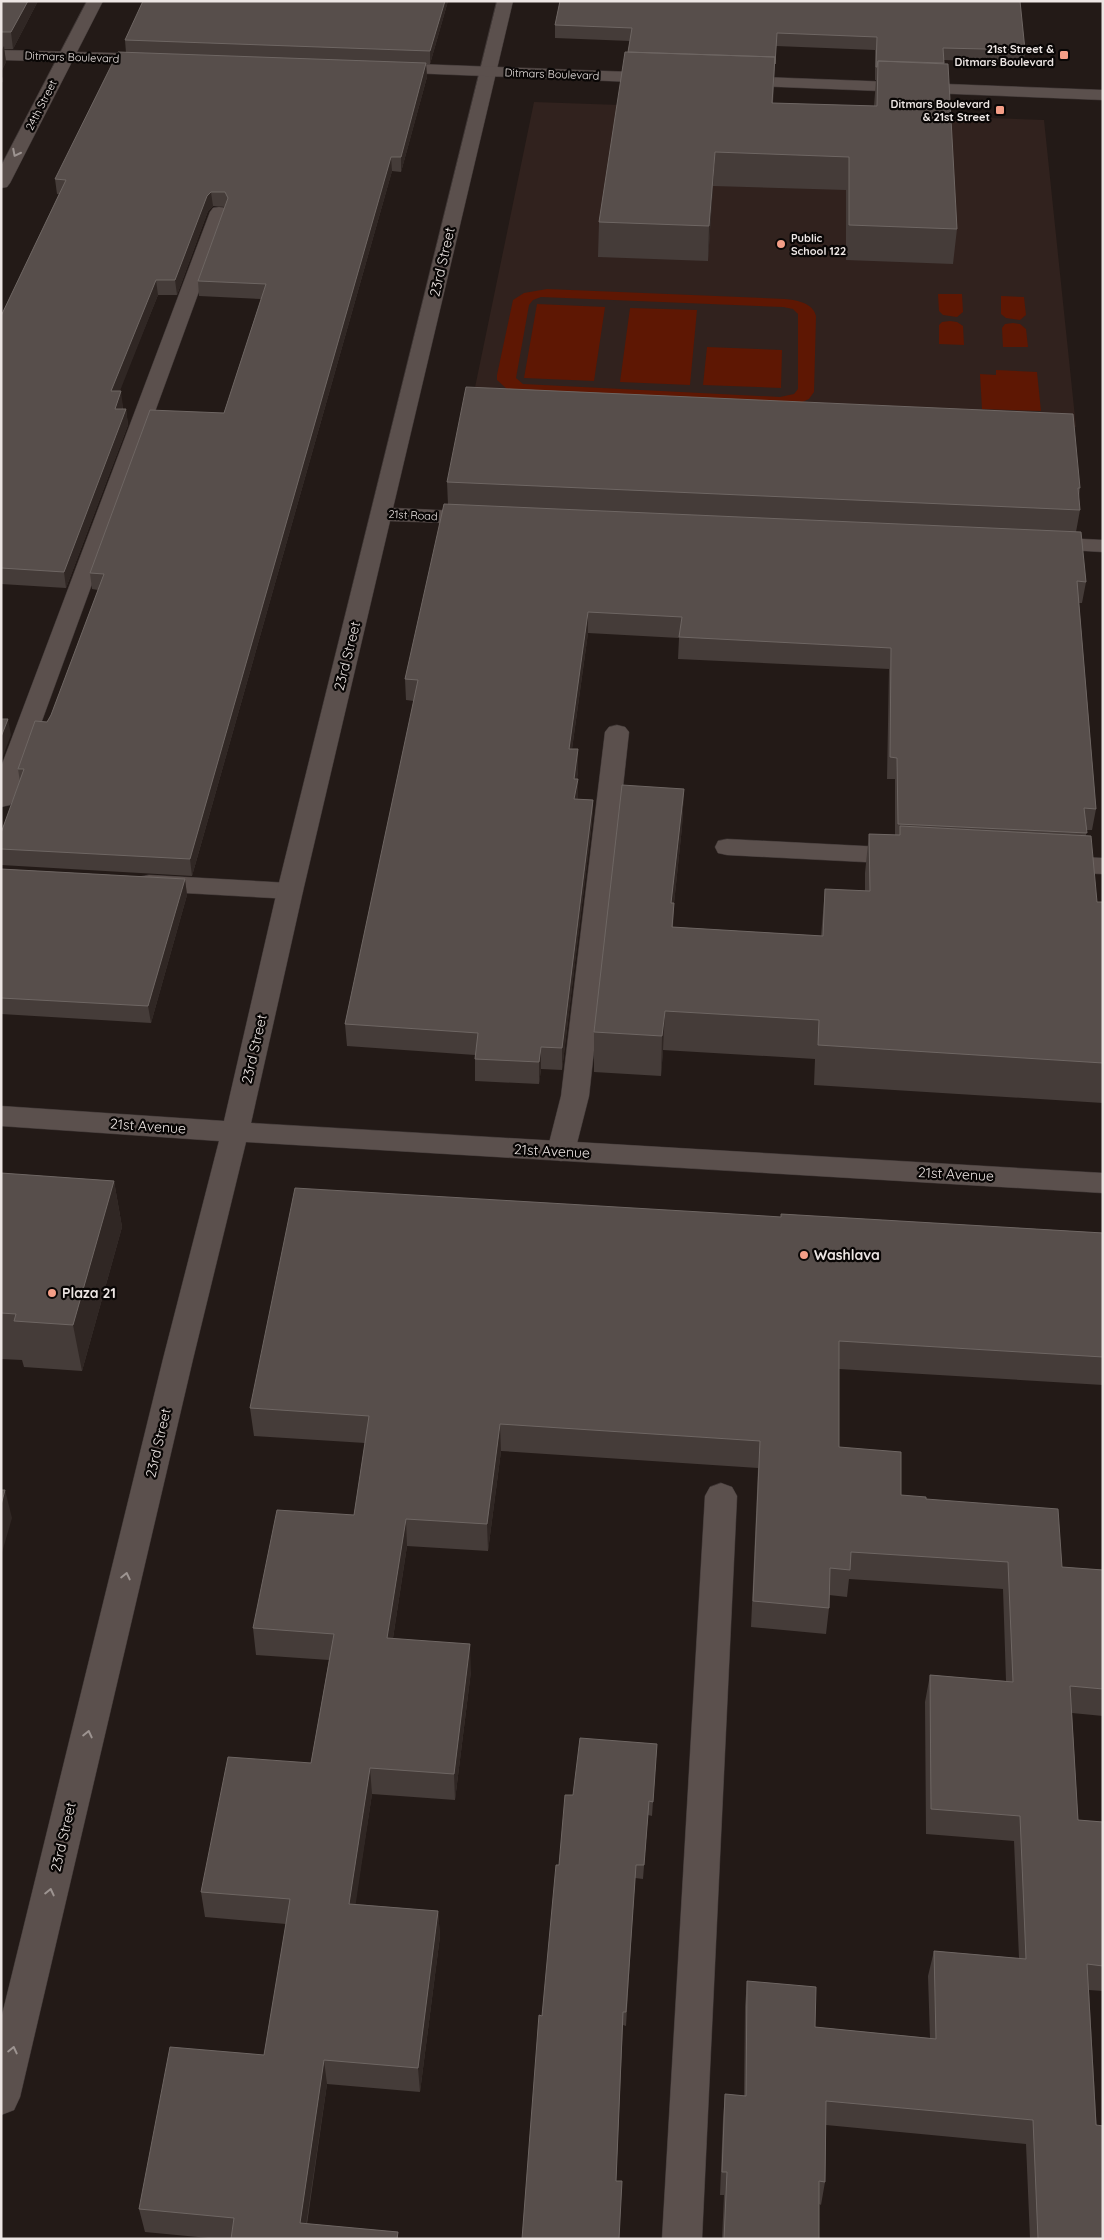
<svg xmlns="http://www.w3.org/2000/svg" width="1104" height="2240" viewBox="0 0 1104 2240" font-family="Quicksand,sans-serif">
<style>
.built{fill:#31221e}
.green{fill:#5e1703;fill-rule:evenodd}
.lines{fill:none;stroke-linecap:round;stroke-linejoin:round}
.service-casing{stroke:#3e3635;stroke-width:1}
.minor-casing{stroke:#3e3635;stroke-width:1}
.tertiary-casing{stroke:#3e3635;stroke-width:1}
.service{fill:#5b504d;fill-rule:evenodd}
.minor{fill:#5b504d;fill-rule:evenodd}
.tertiary{fill:#5b504d;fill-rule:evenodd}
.wall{fill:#453c39;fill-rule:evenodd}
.shaded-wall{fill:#302724}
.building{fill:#574e4b;stroke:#6e6663}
.oneway{stroke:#9d9491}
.poi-dot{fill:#f49e87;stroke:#090605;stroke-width:2}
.labels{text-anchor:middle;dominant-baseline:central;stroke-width:4.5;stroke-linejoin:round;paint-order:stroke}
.far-poi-label{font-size:11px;font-weight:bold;fill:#ede6e4;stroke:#090605;text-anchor:end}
.far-street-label{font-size:11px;fill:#ede6e4;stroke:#090605}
.street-label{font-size:14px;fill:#ede6e4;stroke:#090605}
.poi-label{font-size:14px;font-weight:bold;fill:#ede6e4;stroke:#090605;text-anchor:start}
</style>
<rect width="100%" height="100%" fill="#231a17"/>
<!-- built -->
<path class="built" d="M534 102 1044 120 1076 427 472 402Z"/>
<!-- green -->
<path class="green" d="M547 289 785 299C797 300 813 303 816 316L814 392 809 399 798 404 508 390 497 380V375L513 300 524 293ZM541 297 783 307 793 309 798 314V389L794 394 780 397 523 384 516 378 529 305 533 300Z
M938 294H962L963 312 957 317 943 315 939 311Z
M1001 296 1024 297 1026 315 1020 320 1006 318 1001 314Z
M537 304 605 307 594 381 524 378Z
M630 308 697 310 690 385 620 382Z
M950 321 957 322 963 326 964 345 939 344V325L942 322Z
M1013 323 1020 324 1026 329 1028 347H1003L1002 328 1005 324Z
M707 347 782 350 781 388 703 385Z
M996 370 1037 372 1041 411 982 409 980 374 996 375Z"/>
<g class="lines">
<!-- service casing -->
<g class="service-casing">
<path id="service" d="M219 207 225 208 228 212 13 800 10 805 1 807V767L210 212 213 208Z
M617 725 625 727 629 732 589 1096 575 1151 571 1158 561 1161 551 1158 547 1151 561 1096 605 732 609 727Z
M727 839 903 848 912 850 915 856 912 862 903 864 727 855 718 853 715 847 718 841Z
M1056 856 1103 858V874L1056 872 1047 870 1044 864 1047 858Z
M149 875 290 883 299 885 303 891 299 897 290 899 149 891 140 889 136 883 140 877Z
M721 1483 732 1487 737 1496 702 2239H662L705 1496 710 1487Z"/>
</g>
<!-- minor casing -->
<g class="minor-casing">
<path id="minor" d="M87 1H103L10 183 7 187 1 188V166Z
M497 1H513L393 508 479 512 487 513 490 518 487 523 479 524 390 521 303 891 251 1123 1103 1173V1193L246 1142 193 1359 20 2097 14 2110 1 2115V2019L163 1359 219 1141 1 1126V1106L224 1121 277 891Z
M1044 537 1103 540V552L1036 548 1033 543 1036 538Z"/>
</g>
<!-- tertiary casing -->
<g class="tertiary-casing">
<path id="tertiary" d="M1 50 152 54 158 56 160 59 158 62 152 64 1 60Z
M390 63 659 73 665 74 667 78 665 82 659 83 384 72 382 68 384 64Z
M737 76 1103 90V100L731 85 729 81 731 77Z"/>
</g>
<!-- service -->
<use href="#service" class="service"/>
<!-- minor -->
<use href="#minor" class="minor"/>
<!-- tertiary -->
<use href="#tertiary" class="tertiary"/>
</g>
<!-- wall -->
<path class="wall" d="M1 1H38L13 49H4L6 62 1 72 3 81 1 84Z
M448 1 430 64H426L427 77 401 172 392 171 192 876 1 865V833L20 782 18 769 51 715 98 590 92 589 90 573 224 413 261 299 199 296 198 281 225 207 213 206 208 211 177 295H158L119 391 123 407V409H126L128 425 66 588 1 584V316L59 194H57L55 179 126 53 125 40Z
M560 1 1025 50 1024 63 944 60 957 229 953 264 846 260V190L713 186 708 261 598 257 599 222 630 41 555 38V25ZM776 46 875 50V80H876L874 106 773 103Z
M447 482 1080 488 1079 498 1080 510 1076 532 1086 582 1082 603H1079L1096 809 1092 830H1086V836L1097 902H1103V1103L814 1085 815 1059 663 1050 661 1076 594 1072V1032L684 789 682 827 674 903 673 927 821 936 825 889 865 891V873L869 834 895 835V779H887L889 669 678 659 679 638 588 633 572 749 578 771 577 779 578 799 593 800 592 822 562 1070 541 1069 539 1084 475 1081V1055L347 1046 345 1024 414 701 406 700 405 679 448 505Z
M1 869 185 879 187 895 151 1023 1 1014Z
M1 1173 114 1181 122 1227 82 1371 24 1367 22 1360 1 1359Z
M781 1214 1103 1233V1385L839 1369V1447L901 1495 926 1499 1062 1567 1103 1570V1716L1072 1713 1078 1820 1103 1822V1991L1089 1990 1103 2239H1030L1026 2144 826 2125 825 2182 821 2205 819 2204V2239H722L724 2195H720L723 2118 725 2094 744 2096 745 2006 747 1981 815 2027 930 2038 928 1976 934 1951 1019 1958 1014 1841 926 1834 925 1702 930 1675 1006 1681 1003 1589 849 1579 847 1597 829 1595V1608L826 1634 751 1627 758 1468 501 1451 488 1551 407 1546 393 1638 471 1671 455 1800 372 1794 355 1904 438 1911 440 1936 420 2092 327 2084 307 2224 398 2232V2239H219L145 2232 139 2209 264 2055 286 1924 205 1917 201 1892 311 1763 329 1660 256 1655 253 1628 354 1515 365 1443 254 1436 250 1408 781 1217Z
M657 1744 652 1816 648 1815 643 1879 635 1878 626 2026 623 2025 616 2181 619 2239 542 2016 559 1865 573 1795Z"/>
<!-- shaded-wall -->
<path class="shaded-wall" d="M28 1H38L13 49 11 32Z
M445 1H448L430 64V51Z
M4 46 6 62 1 72 3 81 1 84V51Z
M426 63 427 77 401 172V157Z
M715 152 713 186 708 261 709 226Z
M391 157 392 171 192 876 190 859Z
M211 192 213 206 208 211 177 295 175 280 207 196Z
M156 280 158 295 114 406 111 391Z
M121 391 123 407 117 424 115 409Z
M126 409 128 425 66 588 64 572Z
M588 612V633L569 770V749Z
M8 719 11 735 1 761V737Z
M578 749V771L574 799 578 779V801L574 821V779Z
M684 789 682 827 670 942 671 903Z
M593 800 592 822 562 1070V1048Z
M185 879 187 895 151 1023 148 1006Z
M665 1011 663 1050 661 1076 662 1036Z
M541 1047V1069L539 1084V1062Z
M114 1181 122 1227 82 1371 73 1325Z
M500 1424 501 1451 488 1551 487 1524Z
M5 1490 12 1518 1 1556V1505Z
M406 1519 407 1546 389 1664 387 1638Z
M470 1644 471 1671 455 1800 454 1774Z
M370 1768 372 1794 352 1929 349 1904Z
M438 1911 440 1936 420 2092 418 2068Z
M324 2060 327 2084 304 2239 300 2223Z"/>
<!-- building -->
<path class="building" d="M1 1H28L11 32H1Z
M143 1H445L430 51 125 40Z
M560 1H1020L1025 50 943 48 944 63 878 61 877 67H876L877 37 777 33 775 64V57L628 52 632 28 555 25Z
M118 52 426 63 401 157H391L190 859 1 849V833L24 769H18L35 721 47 722 51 715 104 574 90 573 150 410 224 413 266 284 198 281 228 198 225 192H211L207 196 175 280H156L111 391H121L115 409H126L64 572 1 568V316L66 180 55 179Z
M625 52 775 57 772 103 877 106 878 61 948 64 957 229 849 225V157L715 152 709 226 599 222Z
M466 387 1073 414 1080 488H1078L1080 510 447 482Z
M444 504 1081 532 1086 582 1077 581 1096 809 1084 808 1087 833 898 824 897 758 890 757 891 648 679 637 682 617 588 612 569 749H578L574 779H578L574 799 593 800 562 1048 541 1047 539 1062 475 1059 478 1033 345 1024 418 680 405 679Z
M1 719H8L1 737Z
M622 785 684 789 671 903H674L672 927 823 936 825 889 870 891 869 834 900 835V826L1091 836 1097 902H1103V1063L818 1045 819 1020 665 1011 662 1036 594 1032Z
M1 869 185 879 148 1006 1 998Z
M1 1173 114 1181 73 1325 14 1321 16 1314 1 1313Z
M295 1188 718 1213 781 1217V1214L1103 1233V1357L839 1341V1447L901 1452V1495L926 1497V1499L1058 1509 1062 1567 1103 1570V1689L1070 1686 1078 1820 1103 1822V1966L1087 1964 1096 2125 1103 2126V2239H1038L1033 2120 826 2101 825 2182 819 2181V2239H724L727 2172H722L725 2094 746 2096 747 1981 816 1987 815 2027 936 2039 934 1951 1026 1959 1020 1816 931 1809 930 1675 1013 1682 1008 1562 851 1552 850 1570 830 1568 829 1608 753 1601 760 1441 500 1424 487 1524 406 1519 387 1638 470 1644 454 1774 370 1768 349 1904 438 1911 418 2068 324 2060 300 2223 398 2232 397 2239H231L234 2218 139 2209 170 2047 264 2055 290 1899 201 1892 228 1757 311 1763 334 1634 253 1628 277 1510 354 1515 369 1416 250 1408Z
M1 1490H5L1 1505Z
M580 1738 657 1744 653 1802 649 1801 644 1865H636L626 2012H623L616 2181H622L619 2239H522L539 2015 542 2016 556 1865H559L565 1795H573Z"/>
<!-- one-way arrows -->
<defs><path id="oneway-chevron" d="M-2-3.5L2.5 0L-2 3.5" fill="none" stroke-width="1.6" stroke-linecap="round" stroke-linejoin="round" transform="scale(1.25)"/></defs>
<g class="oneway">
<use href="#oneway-chevron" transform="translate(16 153) rotate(117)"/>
<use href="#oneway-chevron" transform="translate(126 1576) rotate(-77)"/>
<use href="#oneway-chevron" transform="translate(88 1734) rotate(-77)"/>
<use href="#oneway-chevron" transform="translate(50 1892) rotate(-77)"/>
<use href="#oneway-chevron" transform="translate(13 2050) rotate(-77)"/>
</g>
<!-- markers -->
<g class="poi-dot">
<rect x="1059" y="50" width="10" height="10" rx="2.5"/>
<rect x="995" y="105" width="10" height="10" rx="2.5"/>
<circle cx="781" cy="244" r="5"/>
<circle cx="804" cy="1255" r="5"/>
<circle cx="52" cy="1293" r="5"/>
</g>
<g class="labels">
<!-- far-poi labels -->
<g class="far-poi-label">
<text x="1054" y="49">21st Street &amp;<tspan x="1054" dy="13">Ditmars Boulevard</tspan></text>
<text x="990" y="104">Ditmars Boulevard<tspan x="990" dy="13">&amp; 21st Street</tspan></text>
<text x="791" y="238" text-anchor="start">Public<tspan x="791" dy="13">School 122</tspan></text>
</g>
<!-- far-street labels -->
<g class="far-street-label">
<text transform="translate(72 57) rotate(2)">Ditmars Boulevard</text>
<text transform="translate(552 74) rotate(2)">Ditmars Boulevard</text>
<text transform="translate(41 105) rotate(-63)">24th Street</text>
<text transform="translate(413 515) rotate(3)">21st Road</text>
</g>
<!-- street labels -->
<g class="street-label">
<text transform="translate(442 262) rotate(-77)">23rd Street</text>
<text transform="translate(347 656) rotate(-76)">23rd Street</text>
<text transform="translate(254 1049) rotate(-77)">23rd Street</text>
<text transform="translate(148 1126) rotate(4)">21st Avenue</text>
<text transform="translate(552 1151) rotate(3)">21st Avenue</text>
<text transform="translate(956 1174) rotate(3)">21st Avenue</text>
<text transform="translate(158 1443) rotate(-77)">23rd Street</text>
<text transform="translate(63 1837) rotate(-77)">23rd Street</text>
</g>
<!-- poi labels -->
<g class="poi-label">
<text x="814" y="1255">Washlava</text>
<text x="62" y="1293">Plaza 21</text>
</g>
</g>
<!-- border -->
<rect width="1104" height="2240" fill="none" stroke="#ede6e4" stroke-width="5"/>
</svg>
